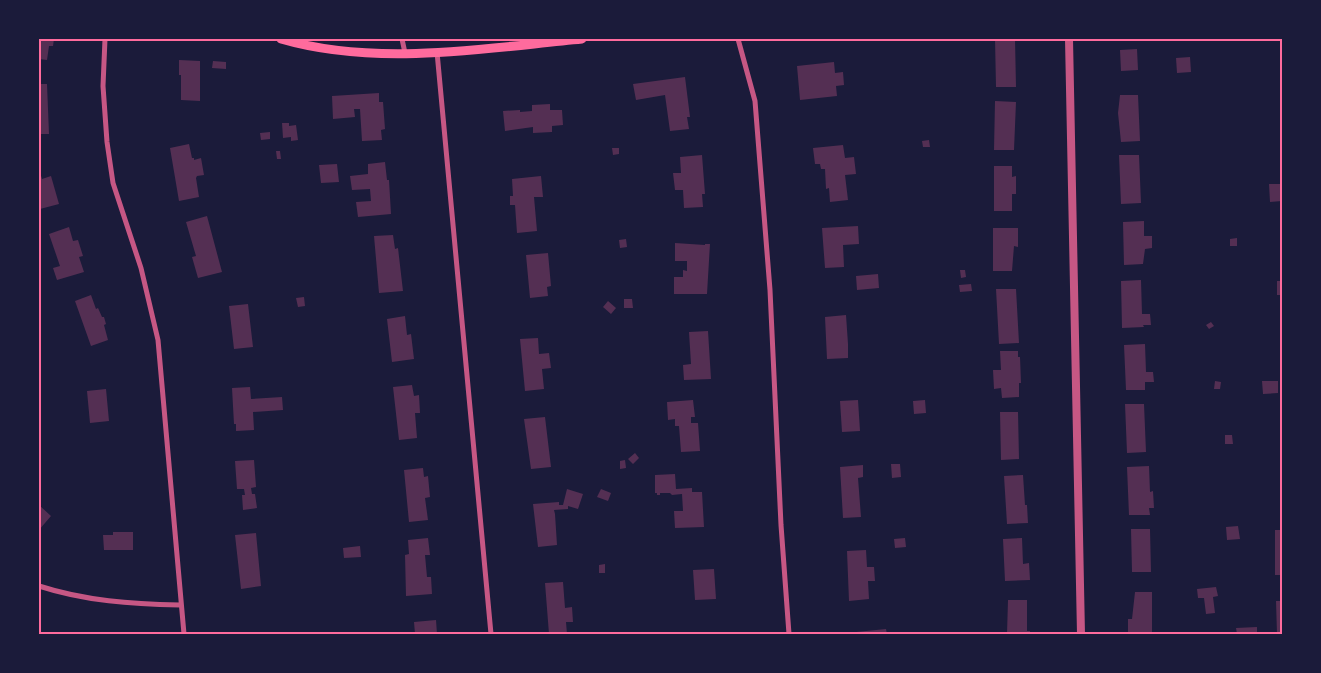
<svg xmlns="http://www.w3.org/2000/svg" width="1321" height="673" viewBox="0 0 1321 673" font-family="'DM Sans',sans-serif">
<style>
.building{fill:#542f53}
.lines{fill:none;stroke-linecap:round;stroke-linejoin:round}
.minor{stroke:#c65784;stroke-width:5}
.tertiary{stroke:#c65784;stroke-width:8}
.secondary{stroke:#ff6b9d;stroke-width:9}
.neatline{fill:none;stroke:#ff6b9d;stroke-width:2}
</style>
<rect width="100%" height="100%" fill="#1b1b3a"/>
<!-- building -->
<path class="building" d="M39 39H54L53 46H49L47 60 39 59Z
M995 39H1015L1016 87H996Z
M1137 49 1138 70 1121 71 1120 50Z
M1280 53H1282V64H1280Z
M1190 57 1191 72 1177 73 1176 58Z
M179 60 200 61V101L181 100V75H179Z
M213 61 226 62V69L212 68Z
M834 62 835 73 843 72 844 85 836 86 837 96 800 100 797 66Z
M685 77 690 117H687L689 129 670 131 665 95 636 100 633 84Z
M39 84H47L49 134H39Z
M379 93V102H383L385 129 381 130 382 140 362 141 360 109H354L355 117 333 119 332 96Z
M1120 95H1138L1140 141 1121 142 1118 113Z
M995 101 1016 102 1014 150H994Z
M550 104V110H562L563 125 552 126V132L533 133V127L505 131 503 111 520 110V112L532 111V105Z
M282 123H289V126L296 125 298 140 291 141V137L283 138Z
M270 132V139L261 140 260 133Z
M929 140 930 147H923L922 141Z
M189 144 192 158H194V160L201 158 204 175 197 176 196 178 199 197 179 201 170 148Z
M843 145 845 158 854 157 856 174 845 175 848 200 830 202 829 188 826 189 825 169H821L820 164H815L813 148Z
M612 148H619V154L613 155Z
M276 151H280L281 159H277Z
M702 155 705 194H702L703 207 684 208 683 190H675L673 173H681L680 157Z
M1119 155H1139L1141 203 1121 204Z
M385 162 387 180H389L391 214 358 217 356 202 371 201 370 189 352 190 350 176 368 174V164Z
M337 164 339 182 321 183 319 165Z
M994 166H1012V177L1016 176V194H1012V211H994Z
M39 169 42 179 51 176 59 204 40 209Z
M541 176 543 197H534L537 231 517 233 515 205H510V196H513L512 179Z
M1269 184H1282V201L1270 202Z
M207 216 222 272 198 278 192 257 196 256 186 222Z
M1144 221V236H1152V248L1145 249 1143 264 1124 265 1123 222Z
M858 226 859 244 843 245 844 267 825 268 822 228Z
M69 227 73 241 78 240 83 256 79 257 84 272 57 280 53 268 60 266 49 234Z
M993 228H1018V247L1014 246 1012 271H993Z
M393 235 395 249 398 248 403 291 379 293 374 236Z
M1237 238V246H1230V239Z
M626 239 627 247 620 248 619 240Z
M675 243 705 245V244H710L707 294H674V277H683V270L687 271V261H675Z
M548 253 551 286 547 287 548 296 530 298 526 255Z
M960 270H965L966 277 961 278Z
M878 274 879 288 857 290 856 276Z
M1141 280 1142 314H1150L1151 325H1143L1144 327 1122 328 1121 281Z
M1277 281H1282V295H1277Z
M971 284 972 291 960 292 959 285Z
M996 289H1016L1019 343 999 344Z
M91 295 96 309 98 308 102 317H104L106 324 104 325 108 340 91 346 75 301Z
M304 297 305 306 298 307 296 298Z
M624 299H632L633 308H624Z
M608 301 616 308 611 314 603 307Z
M248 304 253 347 234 349 229 306Z
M846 315 848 344V358L827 359 825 317Z
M405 316 407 335 411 334 414 359 392 362 387 319Z
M1211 322 1214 326 1209 329 1206 325Z
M708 331 711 379 684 380 683 365 691 364 689 332Z
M538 338 539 354 549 353 551 368 542 369 544 389 525 391 520 339Z
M1145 344 1146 372H1153L1154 382H1145V390H1126L1124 345Z
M1000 351H1018V357H1020L1021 383H1019V397L1002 398 1001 388 994 389 993 370H1001Z
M1215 381 1221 382 1220 389H1214Z
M1262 381H1278V393L1263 394Z
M412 385 414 396 419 395 420 413H415L417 438 399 440 393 387Z
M250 387 251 399 282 397 283 410 253 412 254 430 236 431V424H234L232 388Z
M106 389 109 421 90 423 87 391Z
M693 400 695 417H691V423H698L700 451 681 452 679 426H675V419L668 420 667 402Z
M858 400 860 431 842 432 840 401Z
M925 400 926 413 914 414 913 401Z
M1125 404H1144L1146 452 1127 453Z
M1000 412H1018L1019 459 1001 460Z
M545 417 551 467 531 469 524 419Z
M1225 435H1232L1233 444H1225Z
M635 453 639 458 633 464 628 459Z
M254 460 256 487 251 488 252 494H255L257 508 243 510 242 495H245L244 489H237L235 461Z
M625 460 626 468 620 469V461Z
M891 464H900L901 477 892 478Z
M863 465V477L858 478 861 517 843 518 840 467Z
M1149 466 1150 492 1153 491 1154 508H1149L1150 515H1129L1127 467Z
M423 468 424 477 428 476 430 497 425 498 428 520 409 522 404 470Z
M675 474 676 489 692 488V492H702L704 527 675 528 674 511H683L682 494 672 495 670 493H660V495H657V493H655V475Z
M1023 475 1025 505H1027L1028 523 1007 524 1004 476Z
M567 489 583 494 578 509 568 506V509L554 510 555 514 557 545 538 547 533 504 559 502V505H563Z
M601 489 611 493 608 501 597 497Z
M39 505 51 516 39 530Z
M1238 526 1240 539 1227 540 1226 527Z
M1131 529H1150L1151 572H1132Z
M1275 530H1282V575H1275Z
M113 532H133V550H104L103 535H113Z
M256 533 261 586 241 589 235 535Z
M428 538 430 555H425L427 577H431L432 594 406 596 405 555 409 554 408 540Z
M905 538 906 547 895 548 894 539Z
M1022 538 1023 564 1029 563 1030 580 1005 581 1003 539Z
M360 546 361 557 344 558 343 548Z
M866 550 867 567H874L875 581H868L869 599 849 601 847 551Z
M605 564V573H599V565Z
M714 569 716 599 695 600 693 570Z
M563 582 565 608 572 607 573 622H566L567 634H549L545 583Z
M1216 587 1218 596 1213 597 1215 613 1206 614 1204 598H1198L1197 589Z
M1135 592H1152V634H1128V619H1132Z
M1008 600H1027V631H1030V634H1007Z
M1276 601H1282V634H1277Z
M436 620 437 634H415L414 622Z
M1257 627V634H1237L1236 628Z
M886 629 887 634H856V632Z"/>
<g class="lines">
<!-- minor -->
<path class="minor" d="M105 39 103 86 107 142 113 183 141 268 158 340 184 634
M402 39 405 53
M738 39 755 101 770 290 781 525 789 634
M437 52 491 634
M39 586C85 601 132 604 180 605"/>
<!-- tertiary -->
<path class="tertiary" d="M1069 39 1081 634"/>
<!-- secondary -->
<path class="secondary" d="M281 39C377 67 485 48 582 39"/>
</g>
<!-- border -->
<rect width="1321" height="673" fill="none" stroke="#1b1b3a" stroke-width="80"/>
<rect x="40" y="40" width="1241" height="593" class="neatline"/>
</svg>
